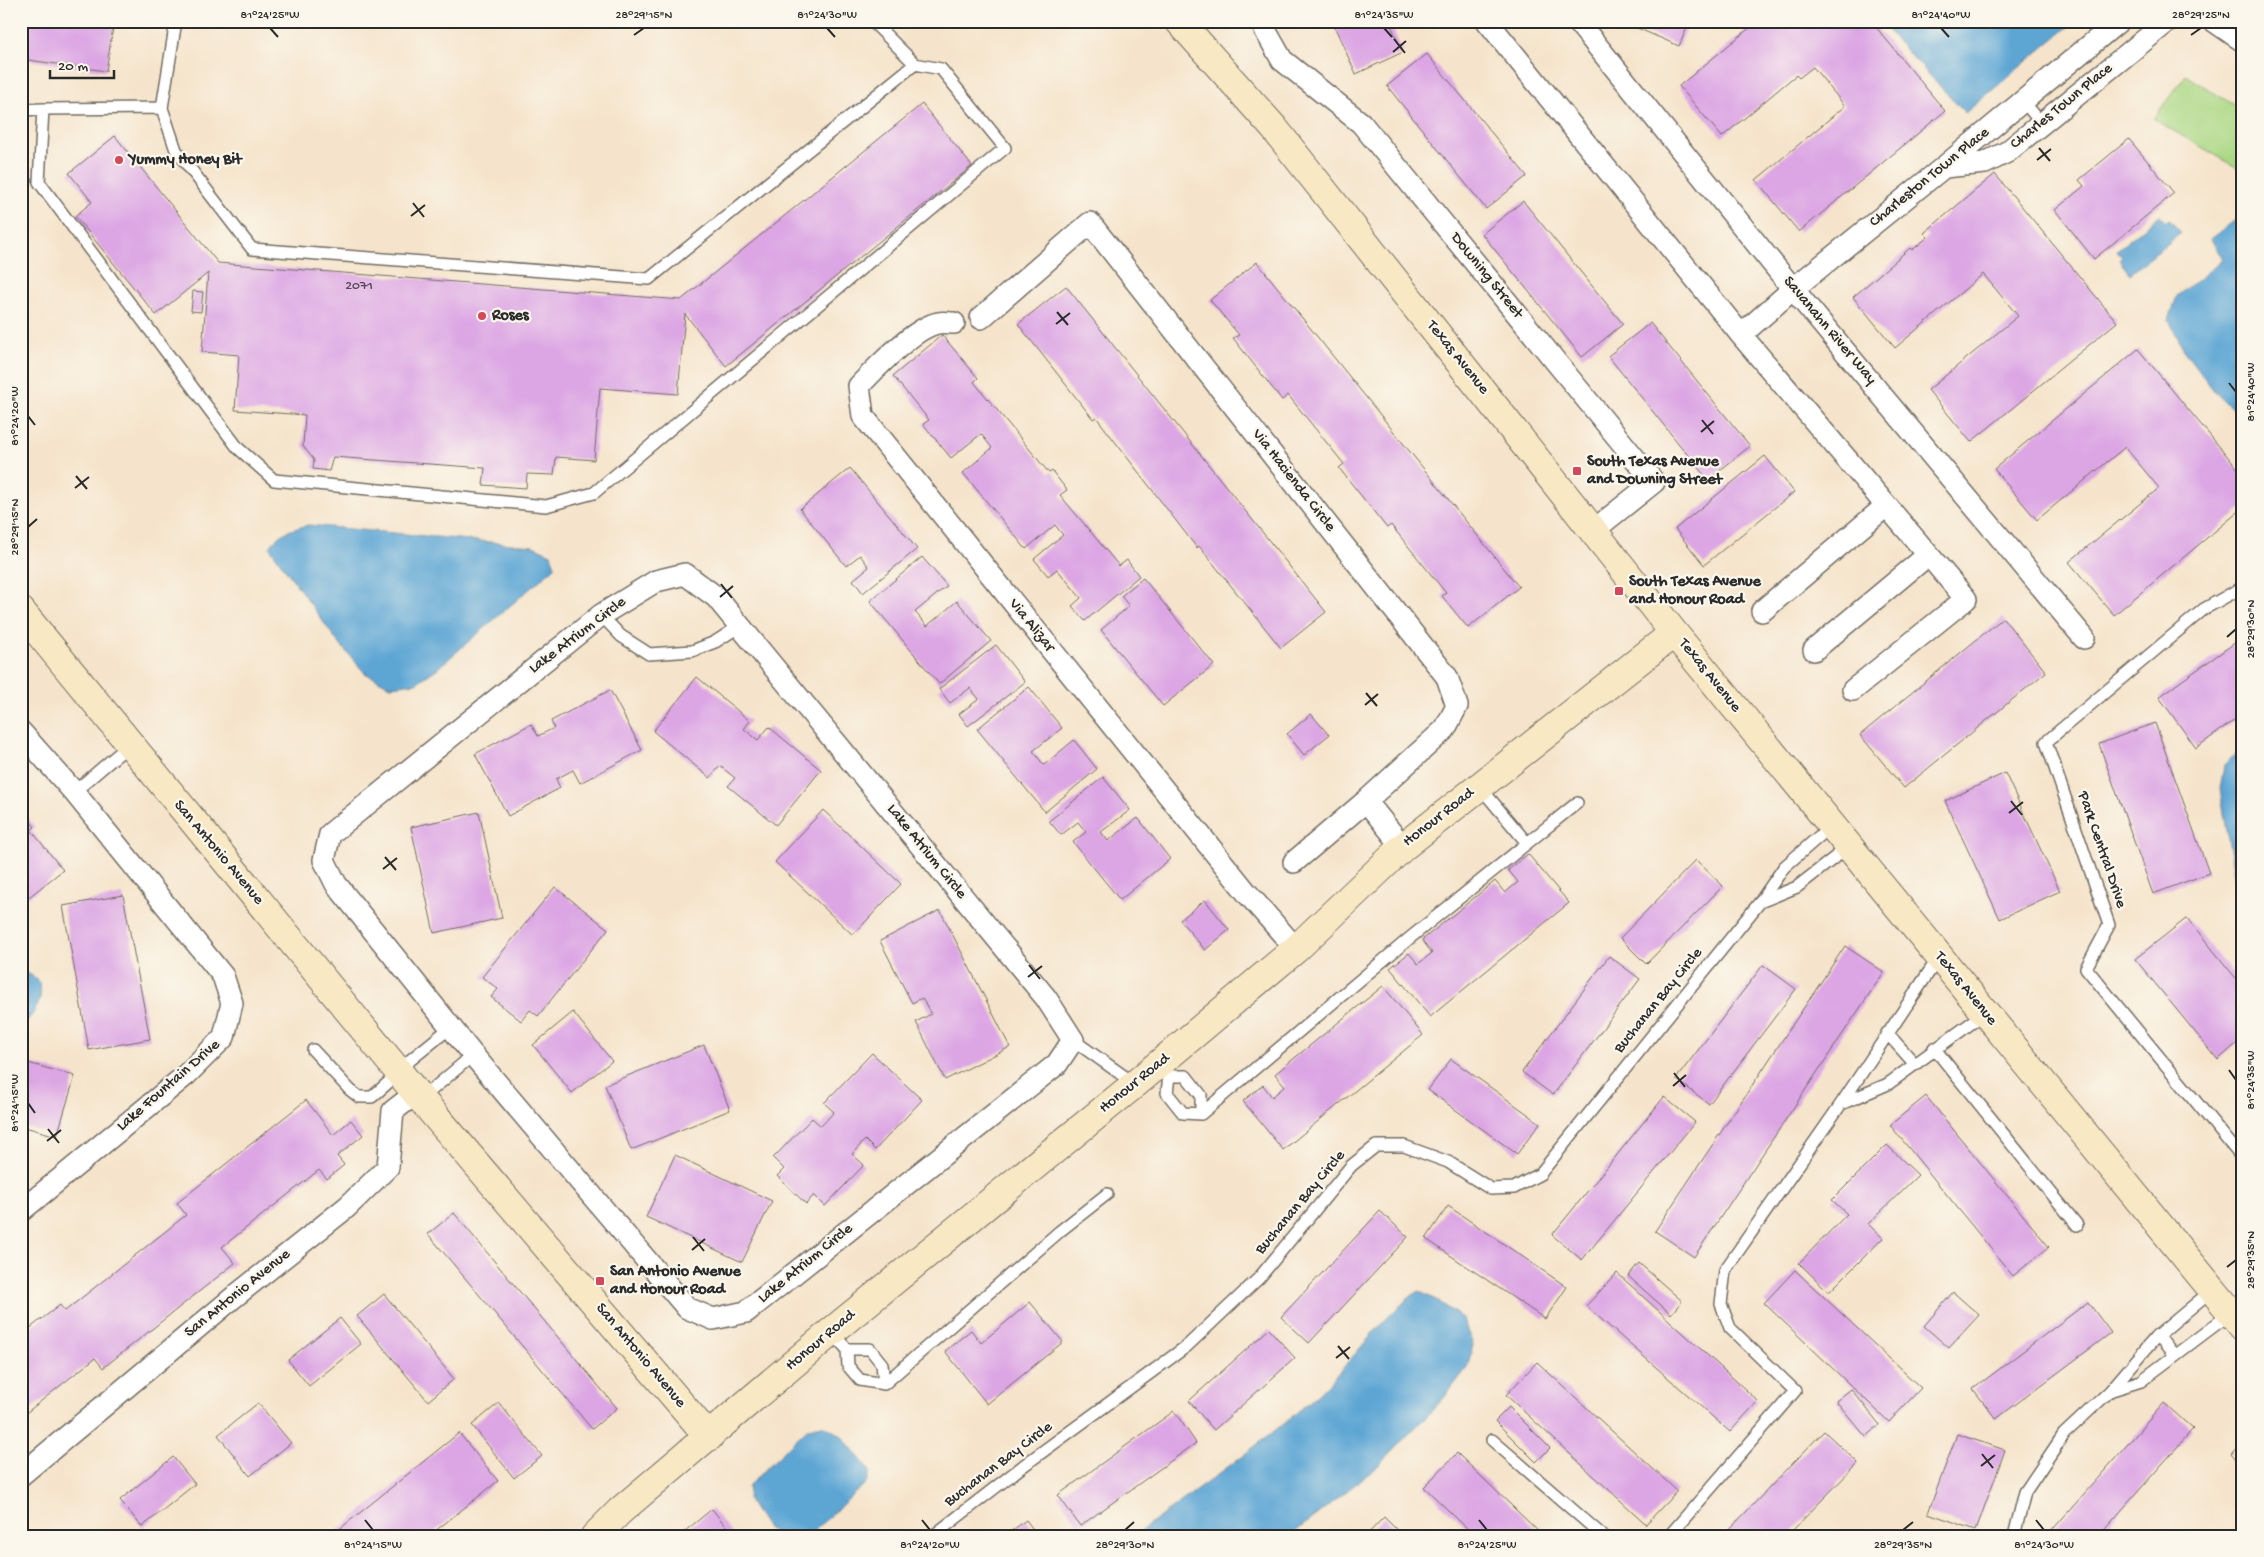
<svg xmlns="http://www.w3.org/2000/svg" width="2264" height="1557" viewBox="0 0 2264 1557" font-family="'Gochi Hand',sans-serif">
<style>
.green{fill:#acd885;stroke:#6c8258}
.water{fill:#5da6d4;stroke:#446880}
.building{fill:#dca6e4}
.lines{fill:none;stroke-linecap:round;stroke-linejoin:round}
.lane-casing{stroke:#726c63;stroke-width:14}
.street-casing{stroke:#726c63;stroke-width:24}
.secondary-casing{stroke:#726c63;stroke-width:30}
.lane{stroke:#fff;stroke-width:11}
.street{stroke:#fff;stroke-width:21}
.secondary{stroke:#f8e8c3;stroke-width:28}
.ticks{fill:none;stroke:#2b2b2b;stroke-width:2}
.poi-dot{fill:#d1495b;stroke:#fbf7ec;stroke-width:2}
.labels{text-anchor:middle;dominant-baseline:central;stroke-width:4.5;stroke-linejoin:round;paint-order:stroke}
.number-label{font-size:14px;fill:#574a59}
.street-label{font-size:16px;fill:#2b2b2b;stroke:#fbf7ec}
.poi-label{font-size:16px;font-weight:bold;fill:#2b2b2b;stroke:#fbf7ec;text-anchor:start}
.neatline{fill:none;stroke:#2b2b2b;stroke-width:2}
.ticks-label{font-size:12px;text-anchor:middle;fill:#2b2b2b}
</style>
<rect width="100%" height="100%" fill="#fbf7ec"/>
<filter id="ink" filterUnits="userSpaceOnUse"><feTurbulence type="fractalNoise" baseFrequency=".02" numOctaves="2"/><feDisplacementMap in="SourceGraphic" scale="10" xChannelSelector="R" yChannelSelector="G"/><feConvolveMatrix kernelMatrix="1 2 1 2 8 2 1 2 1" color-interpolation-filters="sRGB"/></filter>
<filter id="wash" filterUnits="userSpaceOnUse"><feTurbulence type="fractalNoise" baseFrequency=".0096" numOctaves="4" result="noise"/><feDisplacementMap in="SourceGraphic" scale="20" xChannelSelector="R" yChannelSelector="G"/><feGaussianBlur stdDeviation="1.12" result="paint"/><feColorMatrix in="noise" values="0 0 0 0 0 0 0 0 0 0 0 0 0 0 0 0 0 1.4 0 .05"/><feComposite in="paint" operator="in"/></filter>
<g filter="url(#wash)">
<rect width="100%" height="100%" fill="#f5e4cb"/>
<!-- green -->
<path class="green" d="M2186 75 2243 111V171L2153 119Z"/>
<!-- water -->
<path class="water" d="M1881 21H2075L1965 113 1887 30Z
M2243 214V419L2215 392 2186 354 2169 320 2177 296 2223 260 2211 239Z
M2160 215 2165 222 2169 219 2181 233 2130 274 2119 260 2122 257 2117 250Z
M308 525 533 546 551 554 555 567 438 668 416 683 390 686 365 673 337 641 270 548C278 532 291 530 308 525Z
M2243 746V928L2220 789 2224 766Z
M21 971C26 973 32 975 35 978 49 992 34 1017 21 1026Z
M1418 1291 1438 1301 1462 1318 1473 1345 1467 1368 1443 1399 1377 1467 1290 1536H1134C1195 1491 1258 1447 1315 1397 1351 1364 1378 1320 1418 1291Z
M822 1425 840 1434 870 1471 867 1482 808 1536H780L766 1527 748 1500 749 1485 808 1428Z"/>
<g id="blocks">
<!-- building -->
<path class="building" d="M21 21H114L106 71 21 59Z
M1332 21H1389L1403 52 1356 74Z
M1621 21H1690L1679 46Z
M1758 21H1871L1945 111 1799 232 1756 180 1845 106 1813 67 1799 78 1796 75 1722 137 1679 86Z
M1427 54 1527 176 1486 209 1387 86Z
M922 104 972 166 726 366 685 314 678 394 600 388 594 460 556 457 554 475 527 474 526 488 483 485 485 468 333 457 329 471 313 469 314 460 303 446 305 415 235 410 239 355 202 352 208 273 156 315 75 216 92 202 69 173 115 136 218 263 681 300Z
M2129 139 2174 193 2094 259 2055 210 2084 186 2079 180Z
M1995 174 2117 322 1971 442 1928 390 2018 316 1983 274 1895 348 1853 297 1910 248 1912 250 1928 237 1924 233Z
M1523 201 1623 324 1582 357 1482 234Z
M1257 262 1519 587 1468 628 1442 596 1446 593 1391 525 1387 528 1339 468 1344 464 1288 395 1282 400 1233 338 1239 335 1210 300Z
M1066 286 1326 612 1281 648 1199 546 1197 548 1096 417 1093 419 1018 324Z
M193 291 203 292 201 312 191 311Z
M1650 323 1750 446 1708 480 1608 356Z
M942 335 978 378 974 382 1049 473 1052 471 1067 490 1060 495 1119 566 1127 560 1139 576 1085 621 1072 606 1081 598 1057 569 1048 576 1034 559 1063 535 1055 525 1026 549 963 473 992 448 981 434 951 458 923 424 929 420 893 376Z
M2138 349 2243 475V508L2114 615 2069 562 2159 488 2125 447 2037 520 1994 469Z
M1765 456 1794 492 1704 565 1675 529Z
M850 468 917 549 863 593 853 580 869 567 860 555 846 566 800 509Z
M922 557 947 586 915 612 927 626 957 601 991 641 939 684 870 601Z
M1143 578 1214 665 1163 706 1101 630 1129 606 1121 596Z
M2003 618 2046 672 1904 788 1860 735Z
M2243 637V714L2196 748 2159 697Z
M996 645 1025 682 968 726 959 714 979 699 970 688 950 703 939 689Z
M697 677 750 721 744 729 758 740 769 727 821 770 776 825 728 786 735 778 720 766 710 778 653 731Z
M1029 687 1062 728 1033 751 1044 765 1074 740 1097 769 1045 812 977 729Z
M610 690 642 750 580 783 573 770 556 779 560 788 508 816 475 754 531 724 538 736 554 728 551 721Z
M1311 714 1329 735 1304 755 1287 734Z
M2155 723 2209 873 2153 894 2099 744Z
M2005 773 2060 891 2000 919 1945 801Z
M1103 777 1130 810 1101 832 1108 841 1138 818 1170 859 1120 900 1073 842 1086 832 1078 822 1061 835 1049 821Z
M21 810 35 827 31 830 63 870 29 897 21 888Z
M823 810 901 884 853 935 775 862Z
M479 812 502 918 434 933 411 827Z
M1528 854 1569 903 1430 1017 1390 968 1409 953 1418 964 1432 953 1422 940 1495 881 1505 893 1518 882 1508 870Z
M1696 860 1723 886 1646 964 1620 938Z
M555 887 608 929 538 1016 530 1010 521 1021 491 997 498 989 482 977Z
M123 895 150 1039 89 1050 63 906Z
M1205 900 1229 930 1205 950 1180 920Z
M940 910 1010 1047 945 1080 916 1022 931 1014 922 998 912 1003 880 941Z
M2187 918 2243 987V1038L2218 1060 2135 959Z
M1845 946 1884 972 1694 1257 1655 1231Z
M1609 956 1640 979 1553 1095 1522 1072Z
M1763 965 1796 989 1709 1104 1676 1079Z
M1383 986 1423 1035 1283 1150 1243 1101 1263 1085 1272 1097 1285 1086 1275 1074Z
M573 1012 612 1061 572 1093 533 1045Z
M704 1045 730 1110 631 1150 605 1085Z
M872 1053 922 1100 875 1150 865 1140 852 1154 864 1165 825 1206 814 1195 806 1204 777 1176 784 1169 773 1158 812 1118 821 1126 834 1112 824 1103Z
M1451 1059 1540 1123 1517 1154 1428 1090Z
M21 1061 75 1076 57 1136 21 1126Z
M1926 1096 2049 1247 2013 1276 1890 1125Z
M1664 1097 1695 1122 1582 1260 1552 1235Z
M306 1100 333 1135 351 1120 363 1135 337 1156 344 1165 327 1179 319 1170 222 1247 235 1263 103 1368 95 1358 21 1417V1335L60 1305 65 1311 186 1215 177 1203Z
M1887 1145 1918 1175 1868 1224 1883 1238 1829 1292 1799 1263 1847 1214 1832 1200Z
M675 1155 772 1201 742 1262 646 1217Z
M1448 1206 1567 1287 1545 1319 1426 1239Z
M1380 1211 1408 1237 1309 1343 1281 1317Z
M454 1213 617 1408 592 1429 428 1234Z
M1639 1263 1682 1301 1671 1314 1628 1276Z
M1795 1270 1921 1388 1889 1422 1764 1303Z
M1617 1273 1758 1401 1730 1432 1586 1306Z
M1953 1292 1979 1315 1949 1348 1924 1326Z
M384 1294 454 1379 428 1401 357 1316Z
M1030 1302 1063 1342 987 1404 945 1351 971 1330 981 1343Z
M2088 1302 2111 1333 1996 1419 1973 1389Z
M340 1318 361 1344 309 1386 288 1360Z
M1269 1329 1295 1358 1214 1430 1189 1401Z
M1537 1362 1677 1491 1646 1524 1506 1395Z
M1851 1389 1880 1425 1866 1437 1836 1401Z
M258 1403 291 1443 250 1476 218 1435Z
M499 1403 542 1456 514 1478 472 1425Z
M2164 1403 2193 1429 2099 1536H2047Z
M1509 1407 1550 1448 1536 1462 1495 1421Z
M1174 1411 1196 1443 1080 1526 1058 1495Z
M1824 1431 1858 1463 1787 1536H1723Z
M459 1433 498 1481 429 1536H331Z
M1957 1434 2005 1450 1976 1530 1928 1513Z
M2243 1444V1469L2231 1454Z
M1457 1453 1543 1536H1475L1424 1487Z
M173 1457 195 1484 142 1527 120 1500Z
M712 1509 734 1536H679Z
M1384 1517 1403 1536H1366Z
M1026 1520 1038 1536H1005Z"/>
</g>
</g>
<g filter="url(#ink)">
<use href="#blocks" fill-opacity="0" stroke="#726c63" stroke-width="1"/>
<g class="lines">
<!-- lane casing -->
<g class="lane-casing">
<path id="lane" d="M176 21 162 108 43 109 39 182 238 448 274 480 546 506 594 493 1005 148 941 69 915 64 872 21
M2024 102 2042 124
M162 108 176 150 252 249 649 279 915 64
M21 110 43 109
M2243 587 2204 609 2046 742 2109 925 2086 968 2243 1159
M601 615 621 636 649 654 692 651 715 642 740 626
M1480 787 1527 843
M74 792 129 745
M1760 902 1797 887 1848 847
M1887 1033 1914 1063
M1073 1040 1135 1084
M1934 1048 2077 1225
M313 1050 350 1090 359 1097H372L399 1073
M1159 1064 1169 1076 1167 1093 1183 1113 1201 1114V1095L1186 1076H1169
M398 1070 451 1027
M421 1099 473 1055
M1841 1104 1888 1084 1985 1013
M1201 1114 1411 937 1577 803
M831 1332 847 1349 848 1366 860 1380 884 1384 882 1364 870 1349H847
M2158 1335 2174 1355
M884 1384 1060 1231 1107 1194
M2112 1390 2141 1381 2231 1313
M1492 1440 1603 1536
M933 1536 1023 1466 1187 1346 1259 1278 1351 1166 1376 1146H1404L1448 1162 1491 1189 1514 1188 1540 1174 1760 902 1784 867 1831 826
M1669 1536 1795 1391 1730 1328 1721 1304 1725 1270 1841 1104 1939 957
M2014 1536 2025 1492 2064 1434 2110 1391 2156 1337 2212 1290"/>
</g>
<!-- street casing -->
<g class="street-casing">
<path id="street" d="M1260 21 1282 60 1361 123 1654 482 1594 530
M1487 21 1741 335 1966 599 1853 690
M1577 21 1793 289 2084 638
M2214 21 2243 41
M1944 167 1985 163 2007 152 2168 21
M981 318 1090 223 1447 677 1457 706 1445 729 1366 801 1403 847
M954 323C949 323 943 322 938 323 915 327 875 369 859 386L863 416 1247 893 1296 949
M1741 335 1793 289 1944 167 2119 21
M685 574 716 597 1046 998 1073 1040 1057 1064 746 1312 713 1319 687 1308 473 1055 336 884 324 860 330 834 601 615 656 581Z
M1762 611 1886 506
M1814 650 1928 555
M21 732 74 792 223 976 232 1003 224 1037 186 1075 21 1211
M1294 862 1366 801
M21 1475 234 1297 347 1207 388 1167 393 1111 416 1093"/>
</g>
<!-- secondary casing -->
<g class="secondary-casing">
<path id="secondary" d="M1179 21 1274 128 1674 633 2243 1327
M21 611 421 1099 709 1437
M595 1536 620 1511 831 1332 1135 1084 1296 949 1403 847 1674 633"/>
</g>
<!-- lane -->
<use href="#lane" class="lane"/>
<!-- street -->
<use href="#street" class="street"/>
<!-- secondary -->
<use href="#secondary" class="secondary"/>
</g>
</g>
<!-- ticks -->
<path class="ticks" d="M270 28 278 37M827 28 835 37M1384 28 1392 37M1941 28 1949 37M634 35 644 28M2191 35 2201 28M1394 39 1405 53M1393 52 1406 41M2039 148 2050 161M2037 160 2051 149M413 203 424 217M411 216 425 205M1057 312 1068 325M1056 324 1070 313M2229 383 2236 392M28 416 35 425M1702 420 1713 434M1701 432 1714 421M76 476 87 489M75 488 89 477M28 527 37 519M721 584 732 598M720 597 733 586M2227 637 2236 629M1366 693 1377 706M1365 705 1378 694M2011 801 2022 815M2009 813 2023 802M385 857 396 870M383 869 397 858M1029 965 1040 979M1028 977 1042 966M2229 1070 2236 1080M1674 1073 1685 1087M1673 1086 1686 1075M28 1103 35 1113M48 1129 59 1143M47 1141 61 1130M693 1237 704 1251M692 1250 705 1239M2227 1267 2236 1260M1338 1346 1349 1359M1336 1358 1350 1347M1982 1454 1993 1468M1981 1466 1995 1455M365 1520 373 1530M922 1520 930 1530M1479 1520 1487 1530M2036 1520 2044 1530M1125 1530 1134 1522M1903 1530 1913 1522"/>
<!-- markers -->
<g class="poi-dot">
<circle cx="119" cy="160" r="5"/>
<circle cx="482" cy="316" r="5"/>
<rect x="1572" y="466" width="10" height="10" rx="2.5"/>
<rect x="1614" y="586" width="10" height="10" rx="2.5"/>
<rect x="595" y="1276" width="10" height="10" rx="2.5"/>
</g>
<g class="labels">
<!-- number labels -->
<g class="number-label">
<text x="359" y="286">2071</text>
</g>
<!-- street labels -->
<g class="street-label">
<text transform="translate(2062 107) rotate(-39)">Charles Town Place</text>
<text transform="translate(1930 178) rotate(-39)">Charleston Town Place</text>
<text transform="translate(1486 276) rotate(51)">Downing Street</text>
<text transform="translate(1829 331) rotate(50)">Savanahn River Way</text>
<text transform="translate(1457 358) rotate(51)">Texas Avenue</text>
<text transform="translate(1293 481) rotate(52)">Via Hacienda Circle</text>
<text transform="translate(1031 626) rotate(51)">Via Alizar</text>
<text transform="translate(578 636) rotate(-37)">Lake Atrium Circle</text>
<text transform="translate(1709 676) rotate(51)">Texas Avenue</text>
<text transform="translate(1439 818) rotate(-38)">Honour Road</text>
<text transform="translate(2101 850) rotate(71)">Park Central Drive</text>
<text transform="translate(926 852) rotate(51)">Lake Atrium Circle</text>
<text transform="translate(218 853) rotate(50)">San Antonio Avenue</text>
<text transform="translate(1965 989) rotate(51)">Texas Avenue</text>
<text transform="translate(1659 1001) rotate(-51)">Buchanan Bay Circle</text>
<text transform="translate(1135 1084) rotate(-39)">Honour Road</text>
<text transform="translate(169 1086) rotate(-41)">Lake Fountain Drive</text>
<text transform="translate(1301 1203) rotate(-50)">Buchanan Bay Circle</text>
<text transform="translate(806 1264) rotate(-39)">Lake Atrium Circle</text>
<text transform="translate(238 1294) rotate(-39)">San Antonio Avenue</text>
<text transform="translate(821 1341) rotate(-40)">Honour Road</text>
<text transform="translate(640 1356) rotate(50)">San Antonio Avenue</text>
<text transform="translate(999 1465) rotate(-37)">Buchanan Bay Circle</text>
</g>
<!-- poi labels -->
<g class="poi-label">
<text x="129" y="160">Yummy Honey Bit</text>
<text x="492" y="316">Roses</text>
<text x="1587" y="462">South Texas Avenue<tspan x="1587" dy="18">and Downing Street</tspan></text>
<text x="1629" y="582">South Texas Avenue<tspan x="1629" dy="18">and Honour Road</tspan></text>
<text x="610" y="1272">San Antonio Avenue<tspan x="610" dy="18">and Honour Road</tspan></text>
</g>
</g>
<!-- margin -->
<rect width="2264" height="1557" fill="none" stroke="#fbf7ec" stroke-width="55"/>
<!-- scale -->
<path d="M50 70v8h64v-8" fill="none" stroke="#2b2b2b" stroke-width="2.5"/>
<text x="58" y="70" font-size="15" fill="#2b2b2b" stroke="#fbf7ec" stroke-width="4" paint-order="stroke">20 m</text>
<rect x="28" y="28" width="2208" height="1502" class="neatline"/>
<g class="ticks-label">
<text x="270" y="18">81°24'25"W</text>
<text x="644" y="18">28°29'15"N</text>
<text x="827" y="18">81°24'30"W</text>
<text x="1384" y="18">81°24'35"W</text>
<text x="1941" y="18">81°24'40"W</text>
<text x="2201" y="18">28°29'25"N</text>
<text transform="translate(2250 392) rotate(-90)" y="4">81°24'40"W</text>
<text transform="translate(14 416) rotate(-90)" y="4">81°24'20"W</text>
<text transform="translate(14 527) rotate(-90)" y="4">28°29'15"N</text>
<text transform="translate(2250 629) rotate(-90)" y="4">28°29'30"N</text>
<text transform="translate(2250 1080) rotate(-90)" y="4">81°24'35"W</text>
<text transform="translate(14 1103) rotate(-90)" y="4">81°24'15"W</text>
<text transform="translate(2250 1260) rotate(-90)" y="4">28°29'35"N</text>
<text x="373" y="1548">81°24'15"W</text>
<text x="930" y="1548">81°24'20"W</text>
<text x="1125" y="1548">28°29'30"N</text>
<text x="1487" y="1548">81°24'25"W</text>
<text x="1903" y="1548">28°29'35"N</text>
<text x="2044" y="1548">81°24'30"W</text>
</g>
</svg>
